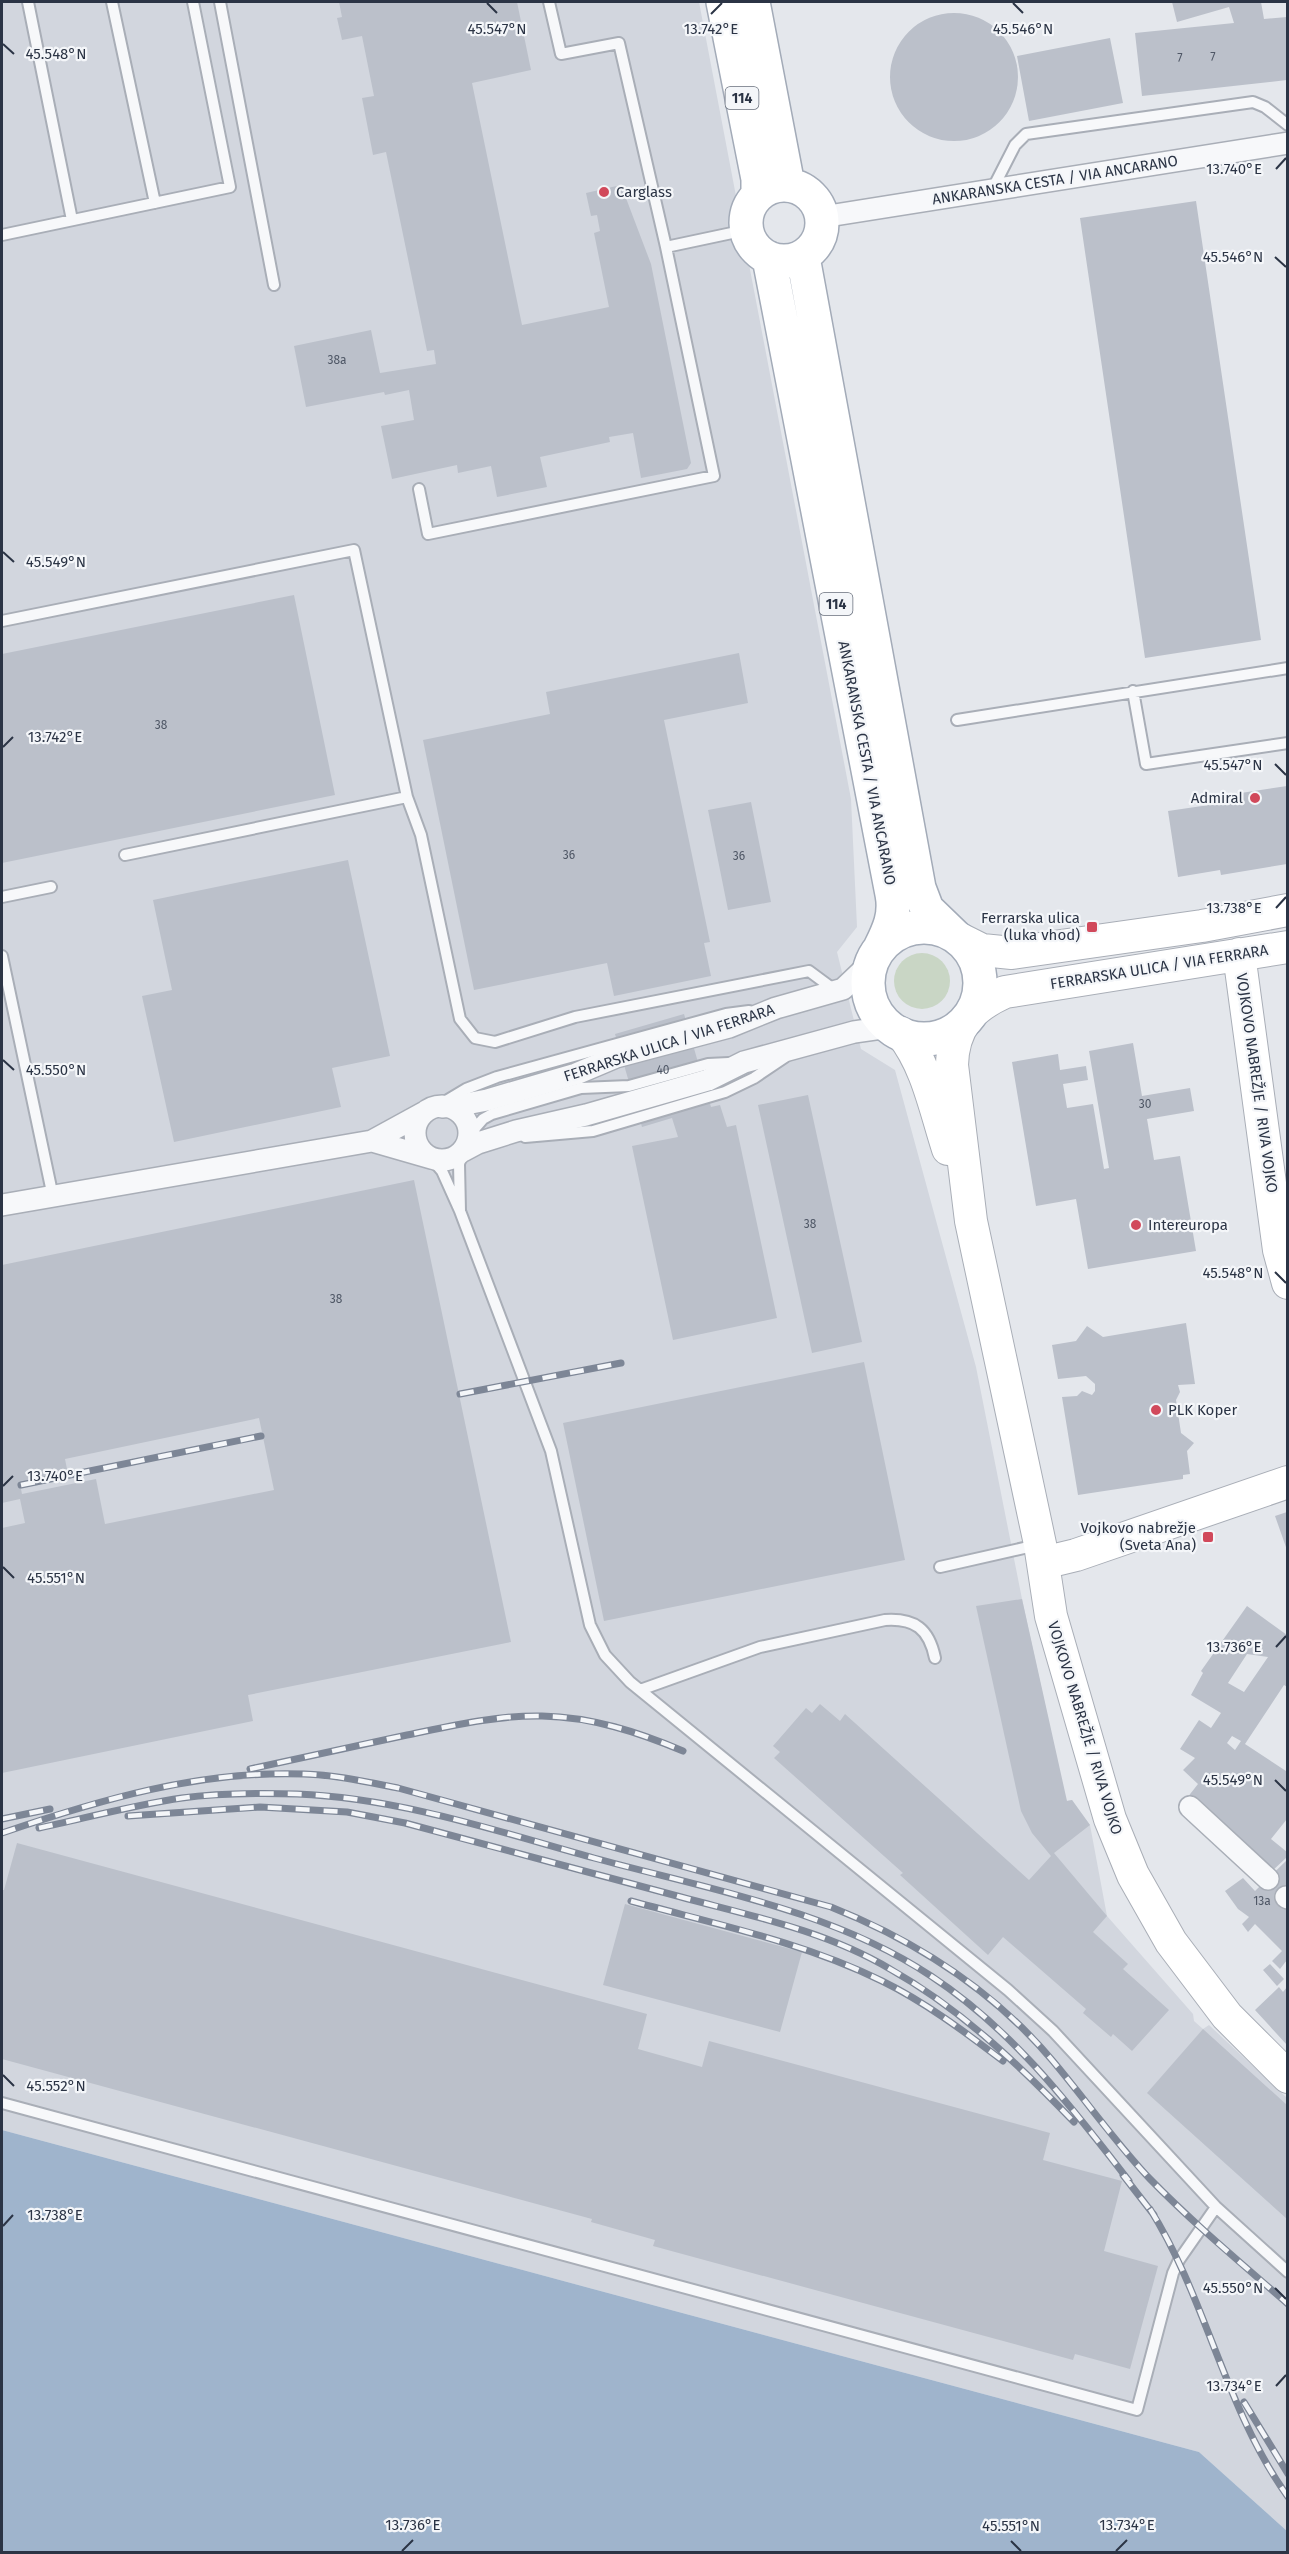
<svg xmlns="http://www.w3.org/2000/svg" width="1289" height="2554" viewBox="0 0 1289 2554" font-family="'Fira Sans',sans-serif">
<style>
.built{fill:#d2d6de}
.green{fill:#c9d6c5}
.water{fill:#9fb4cc}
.building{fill:#bbc0ca;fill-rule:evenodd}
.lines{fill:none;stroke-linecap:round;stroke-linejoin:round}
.lane-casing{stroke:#a9aeb7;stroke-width:14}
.street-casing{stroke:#a9aeb7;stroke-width:24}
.secondary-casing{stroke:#a9aeb7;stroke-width:34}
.primary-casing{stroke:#a3abb8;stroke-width:36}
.lane{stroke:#f7f8fa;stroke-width:10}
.street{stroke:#f7f8fa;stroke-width:21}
.secondary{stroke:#fff;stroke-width:32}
.primary{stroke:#fff;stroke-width:33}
.rail-casing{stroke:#7d8696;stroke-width:7}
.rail{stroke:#f4f6f9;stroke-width:4.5;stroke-dasharray:14;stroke-linecap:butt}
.ticks{fill:none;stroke:#2b3445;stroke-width:2}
.poi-dot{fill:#d1495b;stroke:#f4f6f9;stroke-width:2}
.labels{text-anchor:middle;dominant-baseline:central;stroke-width:4.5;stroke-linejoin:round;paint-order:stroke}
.number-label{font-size:12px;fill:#4f5766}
.shield{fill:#f4f6f9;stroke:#676e7b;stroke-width:1.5}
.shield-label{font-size:14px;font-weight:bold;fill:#2b3445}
.street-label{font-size:15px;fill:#2b3445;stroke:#f4f6f9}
.poi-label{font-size:15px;fill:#2b3445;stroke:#f4f6f9;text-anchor:start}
.ticks-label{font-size:15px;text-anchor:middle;fill:#2b3445;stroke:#f4f6f9;stroke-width:4.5;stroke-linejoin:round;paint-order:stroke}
</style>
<rect width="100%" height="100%" fill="#e4e7ec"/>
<!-- built -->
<path class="built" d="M2 2H699L851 799 857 927 837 952 861 1049 895 1070 976 1367 1022 1599 1066 1801 1072 1800 1090 1825 1107 1916 1193 2014 1194 2021 1203 2029 1209 2025 1287 2098V2531L1199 2452 2 2130Z"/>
<!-- green -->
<path class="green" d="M894 981a28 28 0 1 1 56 0a28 28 0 1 1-56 0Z"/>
<!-- water -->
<path class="water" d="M2 2130 1199 2452 1287 2531V2552H2Z"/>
<!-- building -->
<path class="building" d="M339 2H517L531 70 472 83 522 325 609 307 594 233 600 231 597 215 591 216 586 193 621 185 651 264 691 463 687 469 641 478 633 433 609 437 610 442 540 457 547 487 497 497 491 466 458 473 457 465 392 479 381 426 414 420 409 390 385 395 384 392 306 407 294 346 371 330 380 373 436 364 434 350 427 351 386 152 373 155 362 98 374 96 362 36 342 40 337 18 342 17Z
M1172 2H1261L1264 19 1287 17V80L1142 96 1135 33 1234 23 1229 7 1177 22Z
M890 77a64 64 0 1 1 128 0a64 64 0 1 1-128 0Z
M1110 38 1123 103 1029 121 1017 56Z
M1196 201 1261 640 1145 658 1080 218Z
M294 595 335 795 2 863V654Z
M739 653 748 703 664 720 710 942 704 943 711 976 614 996 607 963 474 990 423 740 550 714 546 692Z
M1287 786V864L1221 875 1220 870 1178 877 1168 811 1209 805 1208 798Z
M751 802 771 902 728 910 708 810Z
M348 860 390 1056 332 1068 341 1107 174 1142 142 996 172 990 153 900Z
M684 1014 711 1107 720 1105 727 1127 736 1125 777 1318 673 1340 632 1146 678 1137 672 1118 642 1127 615 1034Z
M1133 1043 1142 1096 1190 1088 1194 1111 1147 1119 1154 1160 1180 1156 1196 1251 1088 1269 1076 1199 1036 1206 1012 1062 1058 1054 1060 1070 1086 1066 1088 1080 1063 1084 1067 1108 1093 1104 1104 1169 1109 1168 1089 1051Z
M808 1095 862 1342 812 1353 758 1105Z
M414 1180 511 1642 248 1695 253 1721 2 1773V1528L25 1523 20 1499 2 1503V1265ZM259 1418 274 1490 105 1524 96 1479 22 1494 20 1484 68 1474 65 1459Z
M1186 1323 1195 1384 1178 1385 1180 1392 1176 1400 1181 1433 1194 1443 1187 1451 1190 1474 1183 1475V1479L1078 1495 1062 1397 1077 1396 1082 1391 1092 1395 1095 1391V1384L1086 1376 1058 1379 1052 1345 1076 1341 1087 1326 1103 1337Z
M864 1362 905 1560 604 1621 563 1423Z
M1287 1512V1550L1275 1516Z
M1022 1599 1067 1801 1072 1800 1090 1825 1054 1853 1107 1916 1093 1932 1128 1964 1123 1969 1169 2010 1132 2051 1113 2034 1111 2037 1083 2013 1086 2009 1003 1937 988 1955 900 1875 903 1873 774 1758 780 1752 773 1746 806 1708 812 1713 820 1704 840 1721 845 1714 1029 1880 1051 1856 1032 1833 1021 1811 976 1606Z
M1247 1606 1287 1635V1687L1284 1685 1245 1744 1286 1771 1287 1769V1819L1271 1839 1287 1852V1857L1270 1873 1187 1798 1198 1784 1183 1770 1195 1758 1180 1749 1199 1720 1211 1728 1221 1713 1191 1695 1203 1673 1201 1671ZM1247 1654 1268 1657 1244 1692 1228 1683ZM1232 1736 1241 1741 1235 1750 1227 1743Z
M17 1843 647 2014 638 2049 702 2067 709 2041 1050 2133 1043 2160 1122 2181 1104 2251 1158 2266 1130 2369 1075 2354 1073 2360 653 2246 655 2240 591 2222 592 2219 2 2059V1890H4Z
M1287 1860V1960L1280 1969 1272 1961 1282 1951 1255 1924 1248 1932 1242 1924 1249 1917 1238 1909 1225 1891 1243 1878 1255 1891Z
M625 1904 802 1952 780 2032 603 1985Z
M1270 1964 1284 1979 1277 1986 1263 1970Z
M1279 1987 1283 1992 1287 1987V2045L1255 2010Z
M1203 2029 1287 2105V2219L1147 2093Z"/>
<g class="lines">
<!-- lane casing -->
<g class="lane-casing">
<path id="lane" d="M28 2 72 220
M112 2 155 203
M220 2 274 285
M549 2 561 54 619 43 666 247
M992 190 1015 145 1026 134 1253 102 1265 107 1288 125
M2 235 230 187 193 2
M419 489 428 534 714 476 666 247 746 230
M2 621 354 550 407 797
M1133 691 1146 764 1288 743
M957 720 1288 668
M125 855 407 797 421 835 460 1019 475 1038 495 1042 575 1017 809 971 836 991
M2 897 51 887
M2 956 53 1197
M446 1101 466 1089 497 1077 726 1014 749 1011
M469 1135 483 1119 492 1114 581 1088 629 1086 708 1064 729 1063
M525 1137 593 1131 725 1092 754 1078 785 1057
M431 1158 442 1171 460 1211 459 1164 463 1151
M460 1211 551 1451 590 1625 605 1655 630 1682 1008 1990 1053 2031 1216 2207 1288 2272
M940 1567 1037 1545
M640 1690 760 1647 885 1620C915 1618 929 1629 935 1658
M2 2103 1137 2410 1173 2273 1179 2260 1216 2207"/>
</g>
<!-- street casing -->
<g class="street-casing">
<path id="street" d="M822 217 1288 143
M415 1133a27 27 0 1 1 54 0a27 27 0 1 1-54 0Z
M442 1107 461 1105 487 1100 576 1074 616 1057 729 1027 776 1008 843 989 863 970 880 948
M425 1112 372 1141 431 1158
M463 1151 478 1143 516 1131 586 1115 708 1080 744 1062 854 1032 882 1028 901 1033
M2 1205 372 1141
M1190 1807 1268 1879
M1286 1897 1288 1898"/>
</g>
<!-- secondary casing -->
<g class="secondary-casing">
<path id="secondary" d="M956 937 982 950 1012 953 1202 926 1288 910
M1288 947 1005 992C971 1007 953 1027 952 1065L971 1221 1040 1544 1051 1616 1110 1819 1133 1875 1171 1942 1227 2016 1288 2077
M1239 954 1279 1250 1288 1283
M901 1033C927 1065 935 1109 948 1149
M1043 1563 1076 1555 1288 1482"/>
</g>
<!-- primary casing -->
<g class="primary-casing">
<path id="primary" d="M723 2 758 179V195
M753 2 788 185
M746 223a38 38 0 1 1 76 0a38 38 0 1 1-76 0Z
M803 257 919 888 927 909 956 937
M769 258 892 894C896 915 889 930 880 948
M868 983a56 56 0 1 1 112 0a56 56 0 1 1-112 0Z"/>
</g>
<!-- lane -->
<use href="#lane" class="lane"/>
<!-- street -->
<use href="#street" class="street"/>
<!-- secondary -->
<use href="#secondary" class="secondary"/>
<!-- primary -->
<use href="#primary" class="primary"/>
<!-- rail casing -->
<g class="rail-casing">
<path id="rail" d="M460 1394 621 1363
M21 1485 261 1436
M250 1769C302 1758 354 1746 407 1735 451 1726 497 1715 542 1716 592 1717 638 1732 683 1751
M128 1816 260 1807 347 1812 405 1823C497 1848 589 1872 681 1897 752 1916 826 1931 890 1969 961 2009 1018 2064 1074 2122
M2 1819 50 1809
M39 1828C86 1818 134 1805 182 1798 219 1793 259 1793 297 1794 399 1798 497 1831 594 1858 708 1889 831 1910 931 1976 1013 2030 1070 2105 1129 2181
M2 1833C99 1800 200 1770 304 1774 336 1775 367 1782 398 1788L831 1907C916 1941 992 1989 1052 2060 1085 2099 1115 2142 1150 2179 1193 2223 1241 2263 1288 2304
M631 1901C715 1924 803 1942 882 1981 925 2002 965 2032 1003 2061
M1123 2175 1154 2215
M1150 2209C1207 2300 1225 2409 1288 2497
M1244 2402 1288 2474"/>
</g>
<!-- rail -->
<use href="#rail" class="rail"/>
</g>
<!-- ticks -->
<path class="ticks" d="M487 3 497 13M1013 3 1023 13M711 14 722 3M3 44 14 54M1276 169 1286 158M1275 257 1286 267M3 552 14 562M3 747 13 737M1275 764 1286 775M1276 908 1286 897M3 1060 14 1070M1275 1272 1286 1283M3 1486 13 1476M3 1567 14 1578M1276 1647 1286 1636M1275 1780 1286 1791M3 2075 14 2086M3 2226 13 2215M1275 2288 1286 2299M1276 2386 1286 2375M1011 2541 1021 2551M402 2551 413 2540M1116 2551 1127 2540"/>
<!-- markers -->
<g class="poi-dot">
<circle cx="604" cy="192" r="6"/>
<circle cx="1255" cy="798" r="6"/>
<rect x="1086" y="921" width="12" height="12" rx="3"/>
<circle cx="1136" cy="1225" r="6"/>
<circle cx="1156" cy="1410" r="6"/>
<rect x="1202" y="1531" width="12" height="12" rx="3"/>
</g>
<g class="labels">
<!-- number labels -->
<g class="number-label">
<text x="1213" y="57">7</text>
<text x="1180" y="58">7</text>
<text x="337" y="360">38a</text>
<text x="161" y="725">38</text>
<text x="569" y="855">36</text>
<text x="739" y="856">36</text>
<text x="663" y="1070">40</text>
<text x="1145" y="1104">30</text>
<text x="810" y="1224">38</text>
<text x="336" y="1299">38</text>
<text x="1262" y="1901">13a</text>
</g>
<!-- shield labels -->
<g class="shield">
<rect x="725.5" y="87" width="33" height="22" rx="4.5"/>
<rect x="819.5" y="593" width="33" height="22" rx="4.5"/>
</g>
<g class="shield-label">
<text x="742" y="98">114</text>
<text x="836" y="604">114</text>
</g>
<!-- street labels -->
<g class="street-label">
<text transform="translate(1055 180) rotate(-9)">ANKARANSKA CESTA / VIA ANCARANO</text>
<text transform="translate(867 763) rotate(79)">ANKARANSKA CESTA / VIA ANCARANO</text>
<text transform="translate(1159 967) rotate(-9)">FERRARSKA ULICA / VIA FERRARA</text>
<text transform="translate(669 1043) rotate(-18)">FERRARSKA ULICA / VIA FERRARA</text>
<text transform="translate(1257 1083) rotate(82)">VOJKOVO NABREŽJE / RIVA VOJKO</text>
<text transform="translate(1085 1728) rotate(73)">VOJKOVO NABREŽJE / RIVA VOJKO</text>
</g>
<!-- poi labels -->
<g class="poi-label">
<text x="616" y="192">Carglass</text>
<text x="1243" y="798" text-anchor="end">Admiral</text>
<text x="1080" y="918" text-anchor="end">Ferrarska ulica<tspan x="1080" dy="17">(luka vhod)</tspan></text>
<text x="1148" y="1225">Intereuropa</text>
<text x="1168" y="1410">PLK Koper</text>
<text x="1196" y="1528" text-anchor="end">Vojkovo nabrežje<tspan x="1196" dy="17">(Sveta Ana)</tspan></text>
</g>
</g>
<g class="ticks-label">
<text x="497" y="34">45.547°N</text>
<text x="1023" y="34">45.546°N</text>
<text x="711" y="34">13.742°E</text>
<text x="56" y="59">45.548°N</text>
<text x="1234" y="174">13.740°E</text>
<text x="1233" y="262">45.546°N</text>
<text x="56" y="567">45.549°N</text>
<text x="55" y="742">13.742°E</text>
<text x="1233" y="770">45.547°N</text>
<text x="1234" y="913">13.738°E</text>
<text x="56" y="1075">45.550°N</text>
<text x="1233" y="1278">45.548°N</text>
<text x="55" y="1481">13.740°E</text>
<text x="56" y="1583">45.551°N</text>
<text x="1234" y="1652">13.736°E</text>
<text x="1233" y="1785">45.549°N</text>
<text x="56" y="2091">45.552°N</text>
<text x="55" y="2220">13.738°E</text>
<text x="1233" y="2293">45.550°N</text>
<text x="1234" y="2391">13.734°E</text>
<text x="413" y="2530">13.736°E</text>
<text x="1127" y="2530">13.734°E</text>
<text x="1011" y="2531">45.551°N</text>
</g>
<!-- border -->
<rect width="1289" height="2554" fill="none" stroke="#2b3445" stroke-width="6"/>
</svg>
